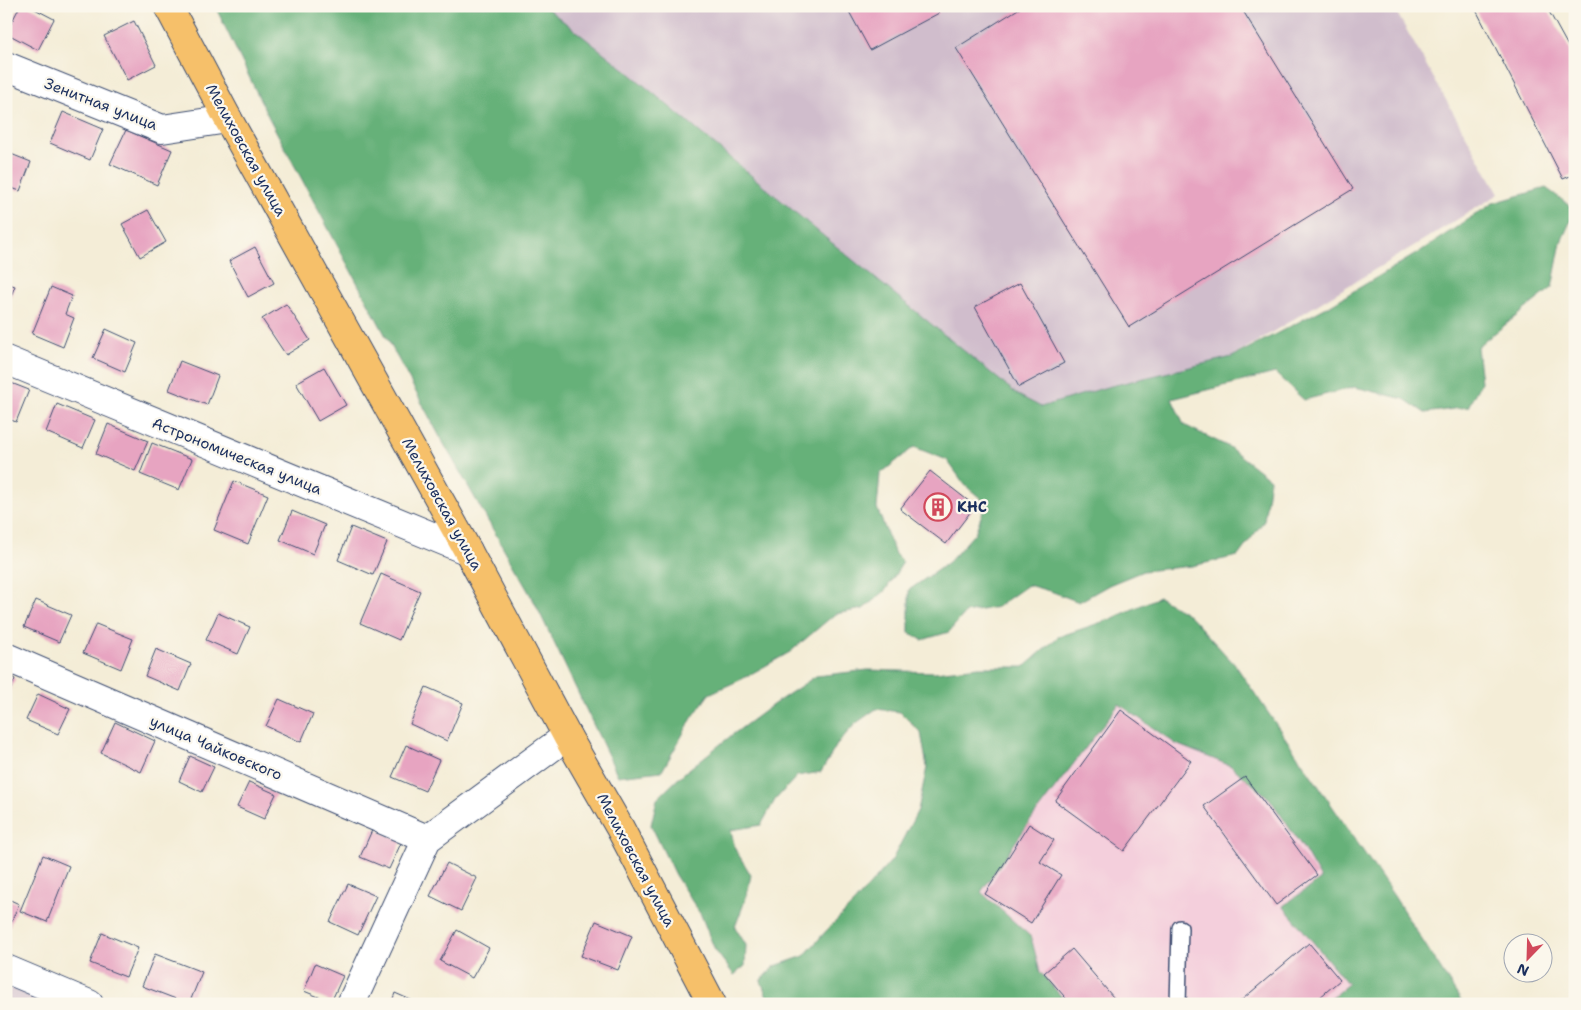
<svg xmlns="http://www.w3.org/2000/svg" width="1581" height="1010" viewBox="0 0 1581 1010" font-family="'Shantell Sans',sans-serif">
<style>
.built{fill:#f4cfdc}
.industrial{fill:#d0bdcc}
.forest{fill:#66b179;stroke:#40706c}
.building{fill:#e7a4c1}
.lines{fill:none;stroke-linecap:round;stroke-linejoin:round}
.lane-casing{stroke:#3c4c70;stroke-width:18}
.street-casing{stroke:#3c4c70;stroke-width:30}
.primary-casing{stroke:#3c4c70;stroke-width:30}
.lane{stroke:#fff;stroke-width:15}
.street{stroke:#fff;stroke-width:28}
.primary{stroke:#f6c06b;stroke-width:28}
.labels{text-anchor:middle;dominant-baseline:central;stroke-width:4.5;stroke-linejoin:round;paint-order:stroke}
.street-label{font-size:15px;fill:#1b2f5e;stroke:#fbf7ec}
.poi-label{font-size:15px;font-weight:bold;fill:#1b2f5e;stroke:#fbf7ec;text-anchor:start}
</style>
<rect width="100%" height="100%" fill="#fbf7ec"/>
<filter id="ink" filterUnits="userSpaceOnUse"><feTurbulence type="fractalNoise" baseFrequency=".02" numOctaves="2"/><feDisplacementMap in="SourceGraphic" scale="10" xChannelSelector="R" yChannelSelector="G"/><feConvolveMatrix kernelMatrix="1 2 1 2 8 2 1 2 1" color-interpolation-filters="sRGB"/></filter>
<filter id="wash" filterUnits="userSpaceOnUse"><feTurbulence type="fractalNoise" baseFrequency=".0096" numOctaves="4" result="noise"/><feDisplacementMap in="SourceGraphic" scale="20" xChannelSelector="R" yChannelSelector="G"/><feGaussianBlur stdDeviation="1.12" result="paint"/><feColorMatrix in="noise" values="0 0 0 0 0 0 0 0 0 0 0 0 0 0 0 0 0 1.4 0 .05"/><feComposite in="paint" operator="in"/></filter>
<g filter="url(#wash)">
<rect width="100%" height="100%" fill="#f4edd7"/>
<!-- built -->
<path class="built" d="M1150 625 1404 951 1336 1004H1046L954 900Z"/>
<!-- industrial -->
<path class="industrial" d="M530 6H1393L1499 194 1123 423 1076 461Z
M6 985 50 1004H6Z"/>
<!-- forest -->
<path class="forest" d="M215 6H544L628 72 815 229 1018 395 1041 407 1107 387 1232 357 1327 307 1416 254 1493 203 1546 188 1575 209V211L1561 242 1552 288 1477 347 1481 382 1468 407 1425 413 1404 399 1355 387 1304 400 1275 373 1172 399 1184 425 1229 447 1270 479 1264 521 1238 556 1192 566 1143 571 1109 585 1079 602 1053 592 1028 585 997 607 965 613 949 632 922 640 909 632V590L949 562 975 533 986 503 965 485 947 460 914 447 880 474 877 508 895 554 903 562 885 591 863 609 835 614 790 652 742 679 709 694 692 718 662 771 618 776 535 603 440 437 269 118Z
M1159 597 1189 615 1236 666 1394 896 1463 1004H1324L1348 984 1283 906 1321 879 1303 848 1270 799 1231 766 1176 744 1119 704 1030 821 981 892 1031 937 1040 972 1068 1004H770L761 981 775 966 804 956 826 931 855 902 892 860 918 810 927 767 921 733 900 712 876 709 855 724 838 743 821 772 797 776 775 800 761 825 731 830 735 849 751 875 747 895 735 927 746 945 745 966 734 975 715 950 701 915 675 875 651 825 657 799 684 773 732 735 774 704 816 676 868 670 935 672 979 667H1024L1058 637 1111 619Z"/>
<g id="blocks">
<!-- building -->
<path class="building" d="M20 6H29L54 19 38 50 6 33Z
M846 6H935L939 13 870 50Z
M1023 6H1240L1353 189 1129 327 956 48Z
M1474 6H1546L1575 59V174L1563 179Z
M134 21 156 65 127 80 104 36Z
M63 112 103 129 90 160 50 143Z
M126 130 172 150 157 185 110 164Z
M6 152 31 162 20 191 6 186Z
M148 210 166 242 140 257 122 224Z
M255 247 274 283 248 297 229 261Z
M6 283 15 286 6 308Z
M1020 283 1064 363 1019 387 975 307Z
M51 287 72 296 65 314 74 318 63 347 32 334Z
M286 304 310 340 286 355 262 319Z
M106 329 137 343 125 372 93 358Z
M180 361 218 376 207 405 169 390Z
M324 367 346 405 318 421 296 383Z
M6 381 29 390 16 422 6 418Z
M57 404 95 420 83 448 46 432Z
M108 424 148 441 135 471 96 454Z
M152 443 192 459 179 490 140 474Z
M930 471 975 506 946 544 900 509Z
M234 481 268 495 248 544 214 530Z
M292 511 325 525 313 554 280 540Z
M351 527 387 542 373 575 338 560Z
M381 574 420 591 399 640 360 623Z
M36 600 71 615 59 642 24 627Z
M218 613 250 627 238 654 206 640Z
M96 624 133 639 121 669 83 653Z
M156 649 191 664 180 691 145 676Z
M6 674 15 679 6 700Z
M426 687 463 703 447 741 410 724Z
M38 694 70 709 58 734 26 720Z
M279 699 313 714 301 742 266 726Z
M1121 710 1191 761 1124 851 1055 801Z
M115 722 155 741 141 772 101 753Z
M406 745 439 760 425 791 392 777Z
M190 756 214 767 202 792 179 781Z
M1245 777 1317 875 1276 905 1204 806Z
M249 782 276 794 264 819 237 807Z
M1029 824 1054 840 1040 862 1061 875 1031 923 985 894Z
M373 828 402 841 389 869 360 857Z
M43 855 69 866 47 922 20 911Z
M447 863 477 878 461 911 430 896Z
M348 884 376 896 358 935 330 922Z
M6 898 19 904 6 934Z
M596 921 632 936 618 970 581 956Z
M457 930 489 948 472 978 440 961Z
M102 933 138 948 126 977 90 963Z
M1309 943 1340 980 1312 1004H1237Z
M1072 949 1119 1004H1071L1044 973Z
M155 954 202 972 189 1004 142 986Z
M315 964 343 976 331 1002 304 991Z
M395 993 420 1004H391Z"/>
</g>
</g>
<g filter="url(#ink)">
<use href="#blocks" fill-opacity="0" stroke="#3c4c70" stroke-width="1"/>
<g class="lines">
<!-- lane casing -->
<g class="lane-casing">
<path id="lane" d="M1178 1004 1180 928"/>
</g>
<!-- street casing -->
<g class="street-casing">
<path id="street" d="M6 66 162 129 228 119
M6 360 468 551
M6 657 427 839
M6 969 89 1004
M351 1004 427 839 567 736"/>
</g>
<!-- primary casing -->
<g class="primary-casing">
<path id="primary" d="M168 6 228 119 468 551 567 736 620 828 712 1004"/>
</g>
<!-- lane -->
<use href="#lane" class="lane"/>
<!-- street -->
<use href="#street" class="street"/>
<!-- primary -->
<use href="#primary" class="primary"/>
</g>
</g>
<!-- icons -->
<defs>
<g id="building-ring" transform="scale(1.4375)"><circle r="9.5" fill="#fbf7ec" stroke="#d1495b" stroke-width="1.5"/><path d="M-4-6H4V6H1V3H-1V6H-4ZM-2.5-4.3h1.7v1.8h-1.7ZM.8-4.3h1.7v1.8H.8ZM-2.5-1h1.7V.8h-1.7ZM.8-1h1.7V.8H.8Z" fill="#d1495b"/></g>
</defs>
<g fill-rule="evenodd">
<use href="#building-ring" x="938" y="507"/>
</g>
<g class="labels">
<!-- street labels -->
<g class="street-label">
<text transform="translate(101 104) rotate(21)">Зенитная улица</text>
<text transform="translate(246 150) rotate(61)">Мелиховская улица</text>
<text transform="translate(237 456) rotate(22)">Астрономическая улица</text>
<text transform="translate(442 504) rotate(61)">Мелиховская улица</text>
<text transform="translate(216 748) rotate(23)">улица Чайковского</text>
<text transform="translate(636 860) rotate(62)">Мелиховская улица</text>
</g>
<!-- poi labels -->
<g class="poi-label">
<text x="957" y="507">КНС</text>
</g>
</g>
<!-- margin -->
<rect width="1581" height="1010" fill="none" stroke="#fbf7ec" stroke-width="25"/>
<!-- north arrow -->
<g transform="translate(1528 958) rotate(203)"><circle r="24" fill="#fbf7ec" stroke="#a1a7b3"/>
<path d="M0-4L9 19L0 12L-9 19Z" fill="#d1495b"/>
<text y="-8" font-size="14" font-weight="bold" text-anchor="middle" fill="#1b2f5e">N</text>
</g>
</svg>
